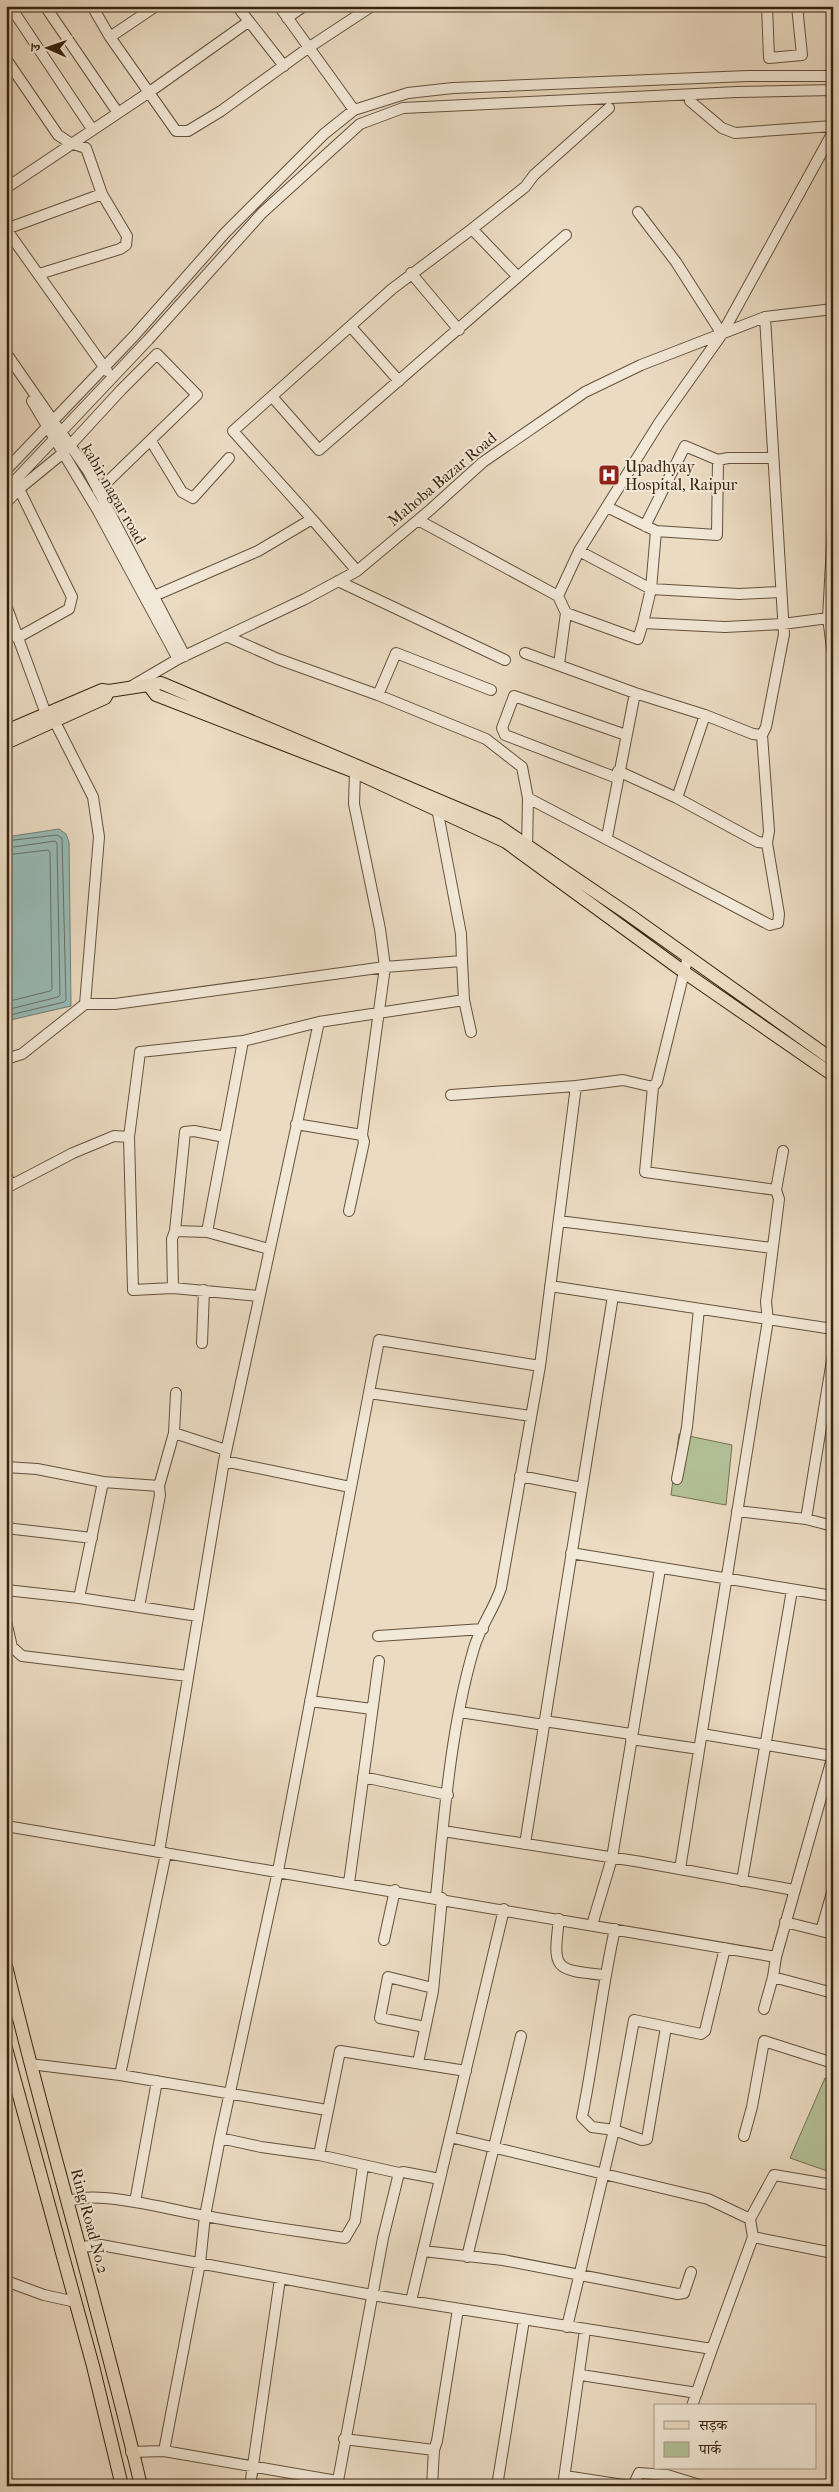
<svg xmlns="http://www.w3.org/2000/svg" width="839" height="2492" viewBox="0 0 839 2492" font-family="'IM FELL French Canon','Noto Serif Devanagari',serif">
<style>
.green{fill:#b3c197;stroke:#757252}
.water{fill:#99bbb7;stroke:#727e73}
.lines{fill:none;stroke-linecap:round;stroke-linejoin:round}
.shore{stroke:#686f62;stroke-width:1}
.minor-casing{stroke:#64513b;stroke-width:12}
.major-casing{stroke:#37230e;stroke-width:14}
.minor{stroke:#f2e8d7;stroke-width:10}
.major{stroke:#ebdbc2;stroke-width:12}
.labels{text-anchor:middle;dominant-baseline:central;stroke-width:4;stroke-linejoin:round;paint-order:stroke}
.poi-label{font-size:16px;fill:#37230e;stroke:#f2e8d7;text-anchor:start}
.street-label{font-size:16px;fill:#37230e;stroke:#f2e8d7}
</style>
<rect width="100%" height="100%" fill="#ebdbc2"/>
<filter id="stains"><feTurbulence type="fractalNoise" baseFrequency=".004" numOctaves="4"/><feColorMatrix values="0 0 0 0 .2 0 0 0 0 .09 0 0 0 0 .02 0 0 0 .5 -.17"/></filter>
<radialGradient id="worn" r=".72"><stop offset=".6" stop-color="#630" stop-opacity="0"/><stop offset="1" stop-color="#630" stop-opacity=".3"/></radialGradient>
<!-- green -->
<path class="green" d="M679 1434 732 1445 726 1505 671 1495Z
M825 2078 833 2081V2173L790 2158Z"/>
<!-- water -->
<path class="water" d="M59 829 66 834 69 842 71 1006 6 1021V837Z"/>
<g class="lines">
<!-- shore -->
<path class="shore" d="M6 841 57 835 62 838 66 1000 64 1002 6 1016
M6 848 55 841 57 843 60 995 58 997 6 1010
M6 855 48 850 50 852 52 989 50 991 6 1002"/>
<!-- minor casing -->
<g class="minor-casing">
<path id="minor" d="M10 6 92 129
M45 6 118 113
M92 6 110 37 176 131H188L221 111 308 48 372 6
M237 6 284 66
M279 6 354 110
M767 6 769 58 802 55 797 6
M287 18 304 6
M110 37 156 6
M6 59 58 135 70 143 86 148 102 194 127 236 126 245 120 249 39 274
M690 101 722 128 735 133 833 126
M6 188 148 93 248 22
M638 212 676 262 722 334
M6 229 107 371
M6 229 102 194
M472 229 518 277
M411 273 459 330
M351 327 399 381
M6 353 88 471 185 656
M275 400 319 450 566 235
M32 401 98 511 178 659
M151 441 182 492 193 498 229 458
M6 470 134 336 225 233 324 134 354 110 408 93 453 88 748 76H833
M6 490 148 340 262 213 360 124 403 108 737 92 833 90
M6 503 19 489
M607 507 656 531 717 535 718 460
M312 519 357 571
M418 520 558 596 566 613 559 664
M645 526 685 446 718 460 728 458H773
M833 526 828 618 833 655
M579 551 651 589 739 594 780 592
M338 581 505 660
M154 596 258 551 312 519 233 431 392 289 472 229 525 187 534 175 609 108
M558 596 579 551 659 423 722 334 833 132
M6 605 46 714 55 722 93 797 99 837 85 1004 22 1054 6 1059
M566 613 638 639 643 623 725 627 783 624 828 618
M643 623 651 589 656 531
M226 636 278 659 378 695 486 739 522 767 528 798 527 851
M17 638 69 609 72 597 19 489 63 453 121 390 157 354 197 395 98 491
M525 653 635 693 705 715 753 734 762 735
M132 686 178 659 305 599 357 571 430 510 483 462 585 392 641 365 765 317 833 309
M378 695 396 653 491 690
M618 771 677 798 758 842 767 843
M617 778 505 735 502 728 514 696 626 735
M528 798 770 925 778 923 779 914 767 843 769 831 762 735 766 727 784 634 765 317
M677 798 705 715
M607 837 635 693
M688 956 657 1082 653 1087 645 1172 776 1190
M464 1000 471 1032
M85 1004H115L385 967 462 961 461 934 437 808 438 805
M451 1095 576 1086 623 1080 653 1087
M296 1124 362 1135
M6 1175 11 1185
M6 1188 73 1153 114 1136 129 1137
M349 1211 364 1142 362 1135 385 967 380 929 354 804 355 772
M559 1221 772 1248
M175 1231 207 1232 269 1249
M207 1232 243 1041
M550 1286 833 1329
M173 1288 172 1239 175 1231 185 1132 194 1131 225 1137
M259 1296 173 1288 133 1290 129 1137 140 1052 243 1041 319 1022 464 1000 462 961
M202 1343 204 1290
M369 1393 531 1416
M174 1433 226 1450
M224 1461 350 1487
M6 1467 37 1469 103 1482 159 1486
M520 1476 582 1488
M677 1479 687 1427 699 1309
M737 1511 806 1519 833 1526
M806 1519 833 1354
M6 1528 92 1538
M571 1553 833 1596
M6 1590 79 1598 198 1616
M79 1598 103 1482
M139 1607 160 1495 159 1486 174 1433 176 1393
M6 1621 12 1647 22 1656 188 1676
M378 1636 483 1629
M310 1701 372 1709
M460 1712 544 1725
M544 1721 631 1734
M702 1734 832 1756
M631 1739 699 1749
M363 1777 448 1795
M6 1826 776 1957
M443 1831 641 1862 794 1890
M525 1844 613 1296
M159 1852 224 1461 319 1022
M680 1869 768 1320 766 1302 779 1199 776 1190 783 1151
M742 1881 792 1590
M349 1883 379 1661
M436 1897C444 1816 451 1726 474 1648 480 1627 494 1609 501 1588L540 1366 576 1086
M559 1919C553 1969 553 1970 604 1975
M785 1922 833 1934
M592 1925 612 1858 660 1569
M615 1929C601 1991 595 2054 582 2117L592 2127 614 2130 642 2140 647 2139 666 2027
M821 1931 833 1889
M384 1940 395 1890
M773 1977 833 1993
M764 2009 773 1977 776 1957 833 1755
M425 2027 380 2018 388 1977 433 1988
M418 2063 433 1991 442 1898
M30 2064 120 2075 327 2110
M120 2075 166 1853
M744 2136 752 2107 764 2041 833 2063
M450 2137 708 2199 750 2219
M220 2138 261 2147 319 2155 399 2173 403 2172 440 2179
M319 2155 340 2051 466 2071
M68 2202C94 2188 175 2211 206 2216 252 2225 299 2231 345 2238L355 2221 363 2166
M135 2202 157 2081
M753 2237 833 2253
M81 2247 101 2245 372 2295 712 2349 692 2406
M423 2251 503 2260 678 2294 684 2293 691 2272
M467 2257 521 2036
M6 2281 44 2295 76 2302
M411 2301 504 1909
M567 2327 614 2130 634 2020 701 2034 705 2031 725 1948
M712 2349 753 2237 750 2219 774 2175 833 2185
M581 2375 697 2393
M344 2439 434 2450
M164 2451 200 2263 205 2216 220 2138 278 1871 379 1340 540 1366
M131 2452 164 2451 337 2481
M565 2476 630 2486
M250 2486 280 2279
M337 2486 383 2238 399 2173
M432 2486 434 2450 437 2441 458 2309
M497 2486 524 2320
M563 2486 585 2330
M633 2486 639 2473 667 2475 703 2486"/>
</g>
<!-- major casing -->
<g class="major-casing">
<path id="major" d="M150 687 156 695 355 772 506 842 684 972 833 1075
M6 731 102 690 109 691 161 683 497 825 628 914 833 1060
M6 743 105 698 109 691
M6 1966C48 2140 100 2311 141 2486
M6 2048 93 2366 122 2486"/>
</g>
<!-- minor -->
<use href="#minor" class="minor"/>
<!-- major -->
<use href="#major" class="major"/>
</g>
<!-- icons -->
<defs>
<g id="hospital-square" transform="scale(1.125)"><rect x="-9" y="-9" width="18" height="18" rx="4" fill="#8f2418" stroke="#f2e8d7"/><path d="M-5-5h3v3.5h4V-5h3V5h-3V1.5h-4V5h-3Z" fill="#fff"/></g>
</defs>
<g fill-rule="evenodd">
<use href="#hospital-square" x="609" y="475"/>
</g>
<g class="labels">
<!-- poi labels -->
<g class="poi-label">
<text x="625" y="466">Upadhyay<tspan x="625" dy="18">Hospital, Raipur</tspan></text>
</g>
<!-- street labels -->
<g class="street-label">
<text transform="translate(442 479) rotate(-40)">Mahoba Bazar Road</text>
<text transform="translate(114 494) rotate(60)">kabir nagar road</text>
<text transform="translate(90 2221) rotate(75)">Ring Road No.2</text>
</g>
</g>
<!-- margin -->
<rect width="839" height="2492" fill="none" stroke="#ebdbc2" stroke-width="25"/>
<rect x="8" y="8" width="824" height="2477" fill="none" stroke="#37230e" stroke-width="2.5"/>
<rect x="12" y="12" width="814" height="2467" fill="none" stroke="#37230e"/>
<!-- legend -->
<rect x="654" y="2404" width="162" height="65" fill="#f2e8d7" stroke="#a79987"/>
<rect x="664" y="2421" width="25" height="8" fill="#ebdbc2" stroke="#a79987"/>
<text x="699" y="2430" font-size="15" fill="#37230e">सड़क</text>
<rect x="664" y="2442" width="25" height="15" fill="#b3c197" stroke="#a79987"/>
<text x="699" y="2454" font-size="15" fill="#37230e">पार्क</text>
<!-- north arrow -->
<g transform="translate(48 48) rotate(272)" stroke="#f2e8d7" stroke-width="4" paint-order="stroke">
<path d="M0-4L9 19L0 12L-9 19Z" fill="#37230e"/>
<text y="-8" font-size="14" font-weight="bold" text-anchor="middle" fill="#37230e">उ</text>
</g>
<rect width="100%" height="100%" filter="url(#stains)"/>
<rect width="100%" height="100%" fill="url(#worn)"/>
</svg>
